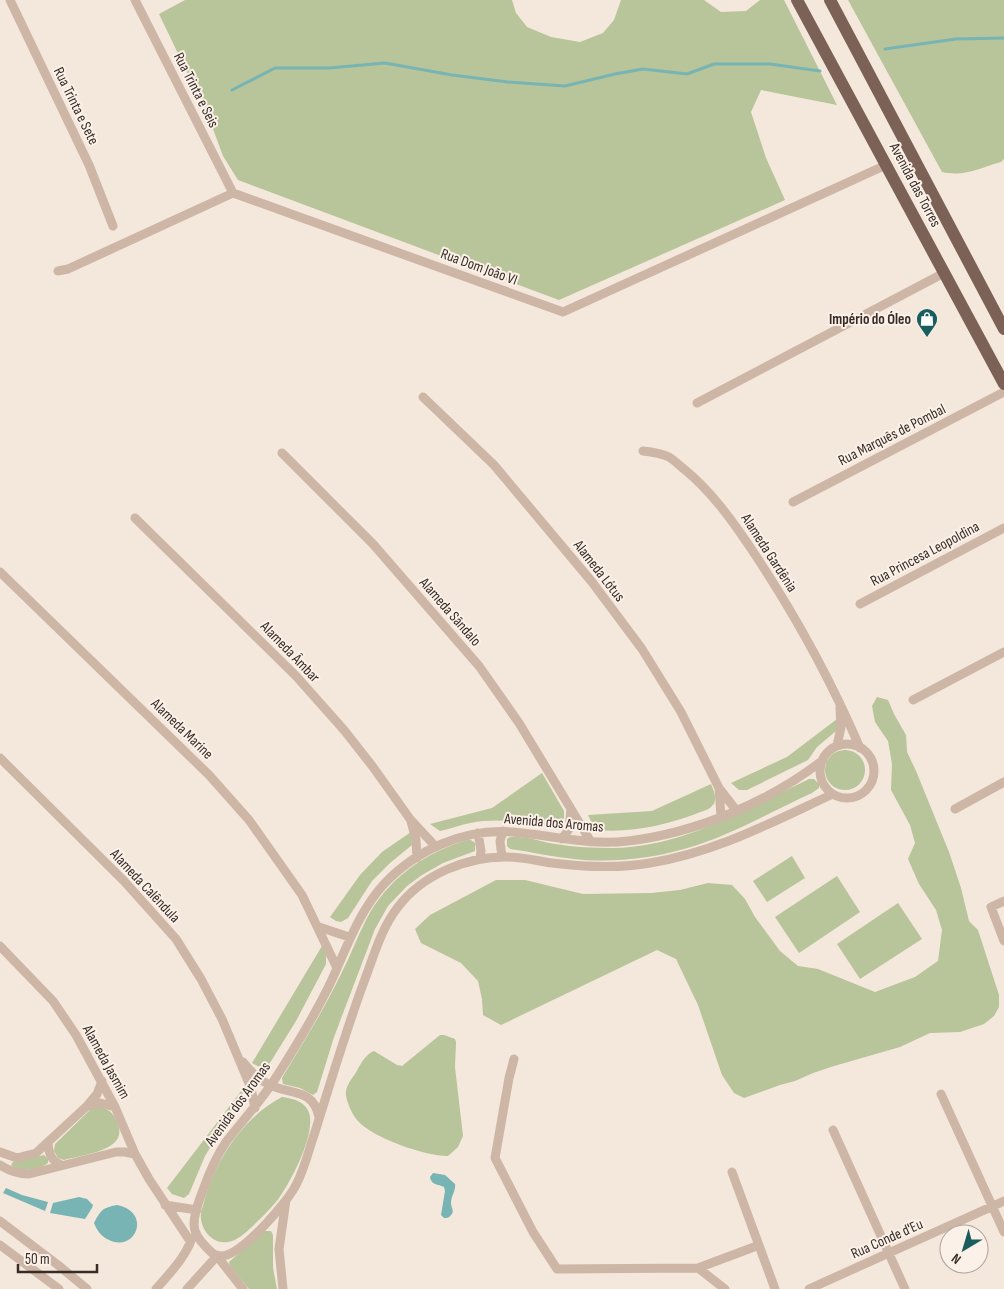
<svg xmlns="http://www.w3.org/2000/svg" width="1004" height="1289" viewBox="0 0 1004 1289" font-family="'Sofia Sans Condensed',sans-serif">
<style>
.green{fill:#b8c499}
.water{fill:#77b4b3}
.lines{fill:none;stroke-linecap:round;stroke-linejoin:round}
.stream{stroke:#77b4b3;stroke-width:3}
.street{stroke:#cdb6a5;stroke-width:9}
.primary{stroke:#7c6157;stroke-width:12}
.labels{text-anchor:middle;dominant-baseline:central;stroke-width:4;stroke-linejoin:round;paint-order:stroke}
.street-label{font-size:15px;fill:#382c27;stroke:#fbf1e8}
.poi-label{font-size:15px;font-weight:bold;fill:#382c27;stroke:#fbf1e8;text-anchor:end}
</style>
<rect width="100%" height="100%" fill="#f4e7db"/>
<!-- green -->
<path class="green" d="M185 0H512L516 13 527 27 551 37 580 42 603 33 614 20 621 0H704L721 12 746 11 760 0H784L837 105 761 90 751 112 766 158 785 200 559 300 238 180 223 156 209 118 159 14Z
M848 0H1004V159L1001 162C979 168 966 177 942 172Z
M877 697 888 700 894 714 906 735 907 752 916 771 949 852 961 888 969 921 978 930 999 995V1007L994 1016 984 1024 960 1032 930 1033 900 1047 834 1066 813 1073 795 1081 780 1085 744 1098 734 1093 722 1075 698 1005 676 959 657 950 501 1025 483 1015 482 999 478 981 461 963 421 943 415 929 430 915 496 880H525L583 894 651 893 680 890 708 883 732 885 745 899 755 917 780 951 798 966 818 969 875 992 915 977 938 961 942 930 936 910 919 884 908 859 915 843 910 825 891 790 892 764 888 741 875 722 872 706Z
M837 719 838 726 836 731 817 747 808 760 747 790H739L731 783 787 757Z
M825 770a20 20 0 1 1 40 0a20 20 0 1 1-40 0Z
M542 773 564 811V818L556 827C527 823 500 817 470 823 460 825 450 829 440 831L430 824 492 808Z
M809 779H814L819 784V788L812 793C770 812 729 837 684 849 649 859 610 863 574 859 553 857 532 852 510 849L507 846V839C510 837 510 837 514 837 527 836 542 842 555 844 574 847 593 848 612 848 683 847 746 809 809 779Z
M711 784C714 791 718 800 712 806 709 810 702 811 698 813 667 825 631 833 598 830L592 823 588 815 652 811Z
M411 832 412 845 390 863 372 881 348 918 341 922 336 921 330 917 360 875 382 852Z
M467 840H471L475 843V851L443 863 422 875 407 886 388 906 375 929 334 1037 317 1092 313 1095 300 1088 283 1084 282 1078C303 1043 325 1008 342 972 351 955 357 937 366 920 387 879 424 853 467 840Z
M792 856 805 878 767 902 753 881Z
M837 876 860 912 799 953 775 917Z
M898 903 922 939 860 979 837 944Z
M322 946 326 955V964L296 1021 268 1066 263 1069 252 1063Z
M440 1035H444L455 1039 456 1042 455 1067 463 1136 458 1147 448 1156C425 1156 372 1138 357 1120 352 1114 347 1103 346 1095 345 1087 351 1080 355 1074 360 1066 364 1055 374 1051L397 1065 402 1066Z
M242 1090 245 1099 243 1105 216 1138 205 1156 189 1194 184 1198 172 1194 167 1188Z
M282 1097C292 1098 306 1102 309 1113 316 1133 292 1179 281 1195 274 1206 263 1216 253 1226 246 1232 237 1241 228 1242 212 1245 199 1228 201 1213 202 1208 204 1203 205 1198 217 1158 244 1117 282 1097Z
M100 1107C111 1110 114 1114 118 1125 128 1151 81 1155 64 1160L58 1158 54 1151 55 1144 91 1109Z
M44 1155 48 1159V1163C39 1170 20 1173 11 1165L13 1162Z
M264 1231H271L273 1235V1268L277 1289H249L230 1266 229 1262Z"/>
<!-- water -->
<path class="water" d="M433 1173 445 1175 455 1184C456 1191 451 1196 451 1203 451 1208 455 1211 451 1215 449 1218 447 1218 444 1218L441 1215 445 1191 444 1187C438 1184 431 1185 430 1177Z
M6 1188 22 1195 48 1202 45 1211 3 1193Z
M79 1197 87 1199 93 1205 92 1208 85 1219 50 1213 53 1203Z
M117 1205C153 1212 135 1255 107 1239 100 1235 97 1230 94 1223 101 1210 102 1208 117 1205Z"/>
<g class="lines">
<!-- stream -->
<path class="stream" d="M885 49 956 39 1004 38
M232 90 275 68H329L385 63 452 75 508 82 565 86 615 74 643 69 687 74 714 64H770L820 71"/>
<!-- street -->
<path class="street" d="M10 0 89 165 113 226
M135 0 233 193
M58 271 68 269 233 193 563 312 886 165
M423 397 494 465 592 582 642 649 681 712 719 788 736 810
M697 403 944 273
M643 451C652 452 660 453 669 457 674 460 679 465 684 469 711 491 731 519 750 547 793 611 830 678 860 748
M282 453 373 544 479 666 519 723 591 842
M793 502 1004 392
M135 518 296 676 344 730 373 767 410 819 436 847
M0 572 209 775 249 820 302 895 337 968
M860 604 1004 528
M913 700 1004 652
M820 771a27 27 0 1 1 54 0a27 27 0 1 1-54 0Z
M837 746 841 727 840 707
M0 758 124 881 176 939 201 979 222 1019 251 1088 255 1108
M823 760C769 802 696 833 628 841 588 846 551 835 512 832 465 828 416 850 384 884 357 914 346 950 329 986 314 1016 293 1051 275 1079 261 1101 242 1121 226 1142 216 1157 209 1173 203 1190 199 1200 194 1214 194 1225 194 1233 201 1242 207 1248 212 1253 214 1256 222 1256 242 1255 289 1201 297 1183 305 1167 309 1149 315 1132 331 1081 346 1030 365 979 374 955 382 927 398 907 423 874 468 856 508 857 523 857 538 861 552 863 585 867 617 869 650 863 717 852 772 822 833 794
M719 788 721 817
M955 809 1004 782
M411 821 416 840 417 858
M478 833 481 851 480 858
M562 839 569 829 571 809
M502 857 500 841 503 831
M1004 901 991 907 1004 941
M319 927 349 937
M0 946 53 1001 76 1035 115 1107 135 1154 149 1179 190 1241
M514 1059 509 1078 495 1158 533 1232 557 1269 698 1268 754 1247
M243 1062C251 1072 259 1080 270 1085 291 1095 313 1088 319 1117
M941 1094 1004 1232
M87 1106 100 1103 115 1107
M833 1130 905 1289
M48 1143C49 1154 51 1160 61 1165
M0 1152 17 1158 36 1153 87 1106 97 1094 102 1081
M0 1165C9 1171 18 1174 29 1174L116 1152H124L135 1154
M732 1172 775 1289
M165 1205 197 1210
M0 1221 58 1265 87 1289
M0 1245 59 1289
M698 1268 725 1289
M156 1289C170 1273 185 1258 192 1238
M187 1289 217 1256 243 1289
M283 1289 279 1249 286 1200
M809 1289 1004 1201"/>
<!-- primary -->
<path class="primary" d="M797 0 1004 384
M830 0 1004 329"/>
</g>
<!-- icons -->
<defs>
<g id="shop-pin" transform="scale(1.125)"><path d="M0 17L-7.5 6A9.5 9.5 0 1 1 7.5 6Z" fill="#195d5e" stroke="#fbf1e8"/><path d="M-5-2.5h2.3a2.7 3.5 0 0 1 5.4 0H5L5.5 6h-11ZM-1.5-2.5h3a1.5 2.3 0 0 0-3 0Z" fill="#fff"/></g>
</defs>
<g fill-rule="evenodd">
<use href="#shop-pin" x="927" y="319"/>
</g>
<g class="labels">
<!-- street labels -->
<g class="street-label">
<text transform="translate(196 90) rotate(63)">Rua Trinta e Seis</text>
<text transform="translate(76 106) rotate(64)">Rua Trinta e Sete</text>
<text transform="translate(915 185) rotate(62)">Avenida das Torres</text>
<text transform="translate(479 267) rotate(20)">Rua Dom João VI</text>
<text transform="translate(892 435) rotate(-27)">Rua Marquês de Pombal</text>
<text transform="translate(769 553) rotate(57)">Alameda Gardênia</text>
<text transform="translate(925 554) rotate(-28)">Rua Princesa Leopoldina</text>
<text transform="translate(599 571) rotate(52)">Alameda Lótus</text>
<text transform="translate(450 612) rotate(49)">Alameda Sândalo</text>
<text transform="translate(290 652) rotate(46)">Alameda Âmbar</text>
<text transform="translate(182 729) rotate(44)">Alameda Marine</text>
<text transform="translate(554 823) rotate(5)">Avenida dos Aromas</text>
<text transform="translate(145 886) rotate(47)">Alameda Calêndula</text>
<text transform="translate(106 1062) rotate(61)">Alameda Jasmim</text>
<text transform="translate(238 1104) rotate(-54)">Avenida dos Aromas</text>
<text transform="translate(887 1239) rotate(-24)">Rua Conde d'Eu</text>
</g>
<!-- poi labels -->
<g class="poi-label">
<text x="911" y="319">Império do Óleo</text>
</g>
</g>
<!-- north arrow -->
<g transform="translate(964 1249) rotate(218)"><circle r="24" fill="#fbf1e8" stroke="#ada29b"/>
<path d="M0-4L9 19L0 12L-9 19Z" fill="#195d5e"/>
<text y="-8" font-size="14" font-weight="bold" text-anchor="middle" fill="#382c27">N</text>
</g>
<!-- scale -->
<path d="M18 1264v8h79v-8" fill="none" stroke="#382c27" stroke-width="2.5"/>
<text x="25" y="1264" font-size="15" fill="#382c27" stroke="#fbf1e8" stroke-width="4" paint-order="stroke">50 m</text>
</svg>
